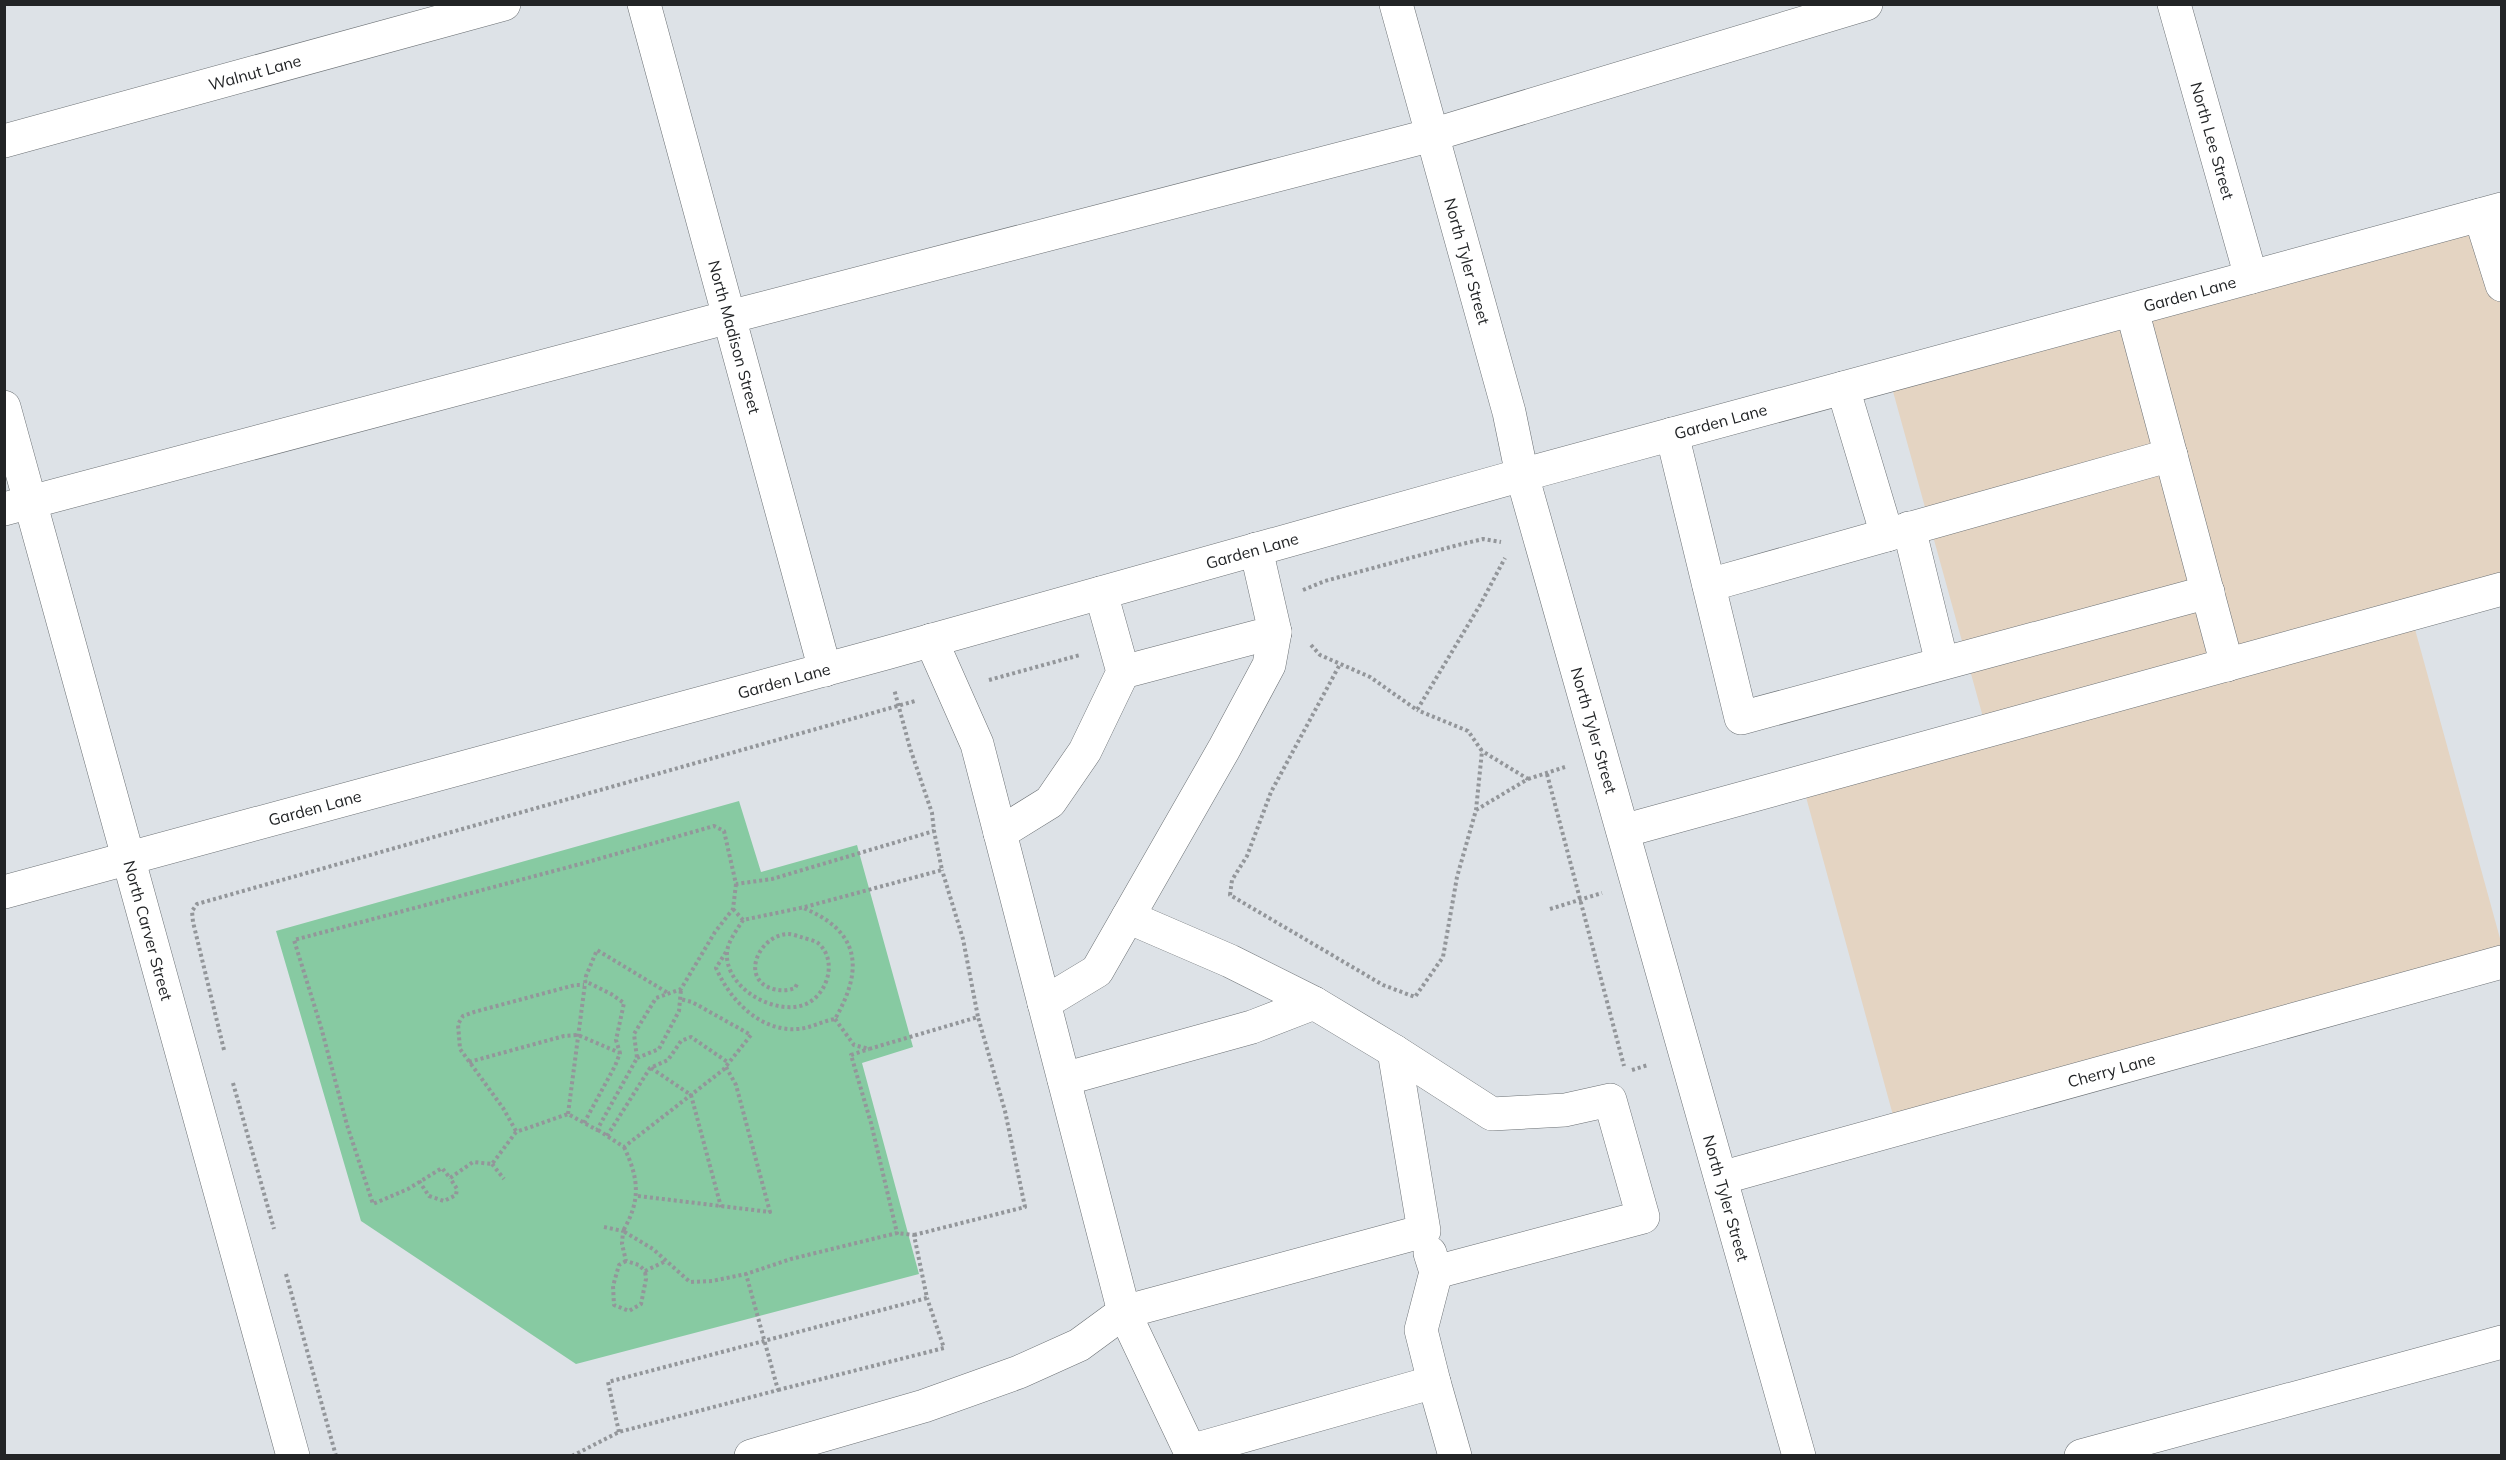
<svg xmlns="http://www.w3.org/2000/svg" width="2506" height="1460" viewBox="0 0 2506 1460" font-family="Mulish,sans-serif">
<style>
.commercial{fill:#e4d4c2}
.green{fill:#87caa2}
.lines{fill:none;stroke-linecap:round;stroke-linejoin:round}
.minor-casing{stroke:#6b7074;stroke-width:34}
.path{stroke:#93969a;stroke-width:4;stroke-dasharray:3 3;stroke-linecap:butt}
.minor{stroke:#fff;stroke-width:33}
.labels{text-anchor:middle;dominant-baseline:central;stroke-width:6;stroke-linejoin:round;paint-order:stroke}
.street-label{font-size:16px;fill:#222426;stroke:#fff}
</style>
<rect width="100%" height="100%" fill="#dde2e7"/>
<!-- commercial -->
<path class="commercial" d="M2501 209V586L2410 611 2501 942V963L1897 1130 1806 797 1986 728 1889 377Z"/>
<!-- green -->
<path class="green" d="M739 801 761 872 857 845 913 1047 862 1063 919 1274 576 1364 361 1221 276 931Z"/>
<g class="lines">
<!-- minor casing -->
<g class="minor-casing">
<g id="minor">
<path id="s1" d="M644 4 825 670"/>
<path id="s2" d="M1396 4 1509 412 1522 475 1799 1456"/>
<path id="s3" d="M2174 4 2251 277"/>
<path id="s4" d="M4 141 504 4"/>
<path d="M2480 215 2502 285"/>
<path d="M2132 310 2227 665"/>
<path d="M1843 388 1887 535"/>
<path id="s5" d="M4 407 293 1456"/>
<path d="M1672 434 1741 718 2208 592"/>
<path d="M4 509 729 317 1432 135 1866 4"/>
<path d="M1909 528 1942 663"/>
<path d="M1709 585 2171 455"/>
<path d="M931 640 977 744 1124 1312 1190 1451 1434 1382 1421 1330 1436 1272"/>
<path d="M1123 672 1275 632 1256 549"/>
<path d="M1623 831 2502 589"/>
<path d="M1000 833 1050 802 1085 751 1123 672 1101 593"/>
<path id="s6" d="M4 892 886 653 1522 475 2502 209"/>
<path d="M1044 1003 1097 971 1224 749 1269 665 1275 632"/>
<path d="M1394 1051 1492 1114 1565 1110 1610 1100 1643 1217 1436 1272 1430 1253"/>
<path d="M1064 1079 1252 1027 1314 1003"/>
<path id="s7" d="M1721 1178 2502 962"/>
<path d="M1434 1382 1455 1456"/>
<path d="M751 1456 924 1406 1019 1372 1079 1345 1124 1312 1424 1231 1394 1051 1314 1003 1230 961 1128 917"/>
<path d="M2081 1456 2502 1342"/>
</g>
</g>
<!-- path -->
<path class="path" d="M1303 590 1325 581 1458 545 1483 539 1501 542
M1311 645 1320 655 1370 677 1417 710 1480 605 1505 558
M1339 666 1271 792 1247 856 1232 880 1230 895 1383 985 1415 997 1443 957 1457 877 1476 810 1482 751 1468 731 1417 710
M989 680 1080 655
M1547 774 1624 1066
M1528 779 1565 767
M1476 810 1528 779 1482 751
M736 884 733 909 715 932 681 989 656 998 634 1034 637 1058 597 1130 568 1114 516 1132 492 1164 473 1162 450 1178 442 1168 408 1189 373 1204 347 1125 321 1027 294 940 584 863 714 826 724 831 736 884 772 879 934 831 932 813 910 748 894 689
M733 909 743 920 805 907 942 870 934 831
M1550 909 1602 893
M743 920C737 930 728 941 727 952 724 988 776 1017 806 1004 828 994 838 960 818 943 814 940 806 939 801 937 797 936 792 934 788 934 759 935 739 979 773 989 781 991 787 991 795 988L798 982
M726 952 716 968C730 1000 760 1032 798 1029 811 1028 822 1021 835 1019 865 967 859 930 801 907
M835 1019 854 1045 869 1049 978 1017 963 939 942 870
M224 1050 193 922 192 911 197 904 915 701
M637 1058 659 1049 679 1011 681 989
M469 1062 564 1036 578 1035 620 1053
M651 1068 691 1095 721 1207
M1632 1070 1648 1065
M233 1083 274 1229
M568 1114 586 976 597 950 668 993
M584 1123 615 1066 620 1053 616 1040 624 1003 611 994 585 981
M598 1130 624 1147 723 1070 751 1035 692 1002 680 999
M516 1131 503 1108 460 1049 458 1024 463 1016 474 1012 575 985H584
M607 1136 650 1068 668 1060 681 1041 691 1037 729 1063
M624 1147C639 1179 641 1200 623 1231L653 1249 690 1282 712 1281 746 1274
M492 1164 504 1179
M419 1181 429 1196 444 1201 456 1195 457 1189 450 1178
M638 1196 770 1212 736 1085 726 1067
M604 1227 623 1231 622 1244 626 1261 639 1265 645 1271 666 1261
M914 1235 1025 1207 1005 1111 978 1017
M626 1261 619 1265 613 1286 614 1305 629 1311 641 1304 646 1279 645 1271
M286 1274 336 1456
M778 1390 944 1348 927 1298
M619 1432 608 1382 927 1298 914 1235 897 1233
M572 1456 619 1432 778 1390 746 1274 791 1259 897 1233 871 1123 851 1055 869 1049"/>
<!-- minor -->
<use href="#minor" class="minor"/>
</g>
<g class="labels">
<!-- street labels -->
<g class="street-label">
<text stroke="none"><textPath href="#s4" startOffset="260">Walnut Lane</textPath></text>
<text stroke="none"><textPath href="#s3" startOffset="142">North Lee Street</textPath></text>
<text stroke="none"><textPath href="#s2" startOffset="267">North Tyler Street</textPath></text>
<text stroke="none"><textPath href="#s6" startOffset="2266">Garden Lane</textPath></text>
<text stroke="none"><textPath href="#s1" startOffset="345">North Madison Street</textPath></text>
<text stroke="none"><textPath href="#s6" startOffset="1780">Garden Lane</textPath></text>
<text stroke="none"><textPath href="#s6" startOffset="1294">Garden Lane</textPath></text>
<text stroke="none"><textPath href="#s6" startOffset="808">Garden Lane</textPath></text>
<text stroke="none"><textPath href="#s2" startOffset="753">North Tyler Street</textPath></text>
<text stroke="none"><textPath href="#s6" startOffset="322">Garden Lane</textPath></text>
<text stroke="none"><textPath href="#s5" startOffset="543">North Carver Street</textPath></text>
<text stroke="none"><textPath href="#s7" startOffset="405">Cherry Lane</textPath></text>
<text stroke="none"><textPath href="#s2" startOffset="1239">North Tyler Street</textPath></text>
</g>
</g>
<!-- border -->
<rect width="2506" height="1460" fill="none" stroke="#222426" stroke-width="12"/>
</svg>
